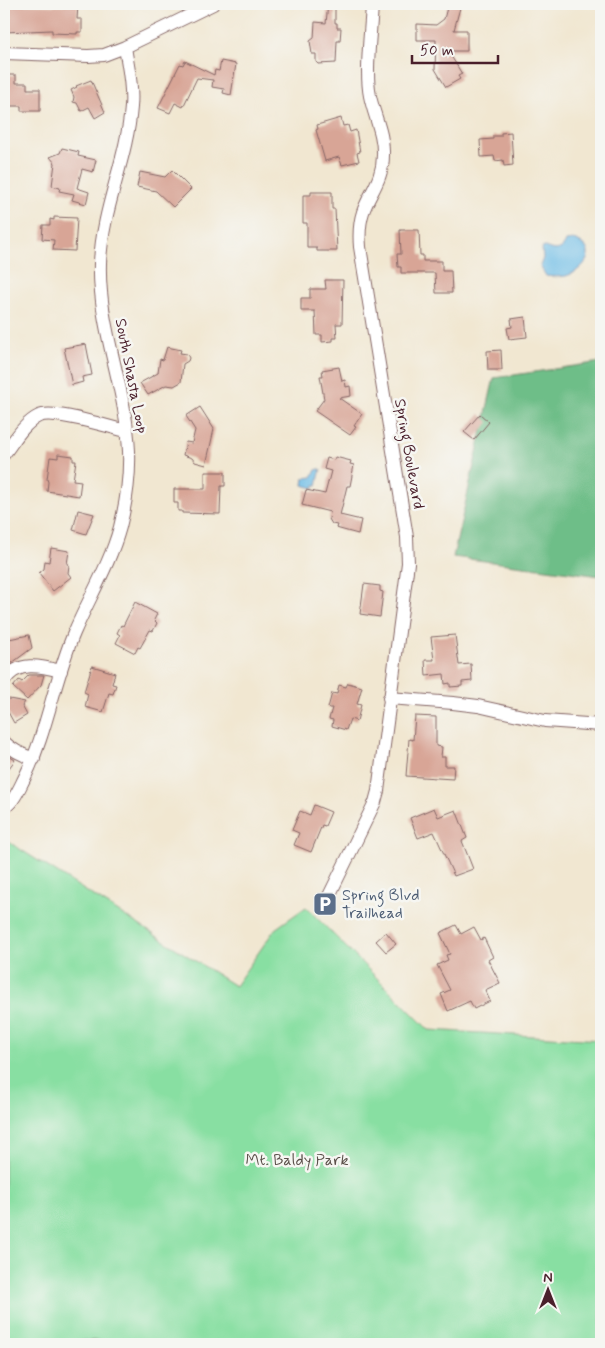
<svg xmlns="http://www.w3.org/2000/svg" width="605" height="1348" viewBox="0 0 605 1348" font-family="Mynerve,sans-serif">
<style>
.green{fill:#88dfa2;stroke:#697f66}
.forest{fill:#6ebe88;stroke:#5c6e5a}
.water{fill:#6bbbe6;stroke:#5a6d88}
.building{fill:#d8a596}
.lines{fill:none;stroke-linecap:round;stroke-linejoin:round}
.street-casing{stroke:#846565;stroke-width:14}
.street{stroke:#fff;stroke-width:12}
.labels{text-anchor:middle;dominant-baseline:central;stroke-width:5;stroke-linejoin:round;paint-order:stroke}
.street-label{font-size:16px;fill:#4a1f2b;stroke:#f6f6f2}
.service-label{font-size:16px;fill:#4e5e75;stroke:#f6f6f2;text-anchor:start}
.park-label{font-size:16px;fill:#5a4f49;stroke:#f6f6f2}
</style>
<rect width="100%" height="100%" fill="#f6f6f2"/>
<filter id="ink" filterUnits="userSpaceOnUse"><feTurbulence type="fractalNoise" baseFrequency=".02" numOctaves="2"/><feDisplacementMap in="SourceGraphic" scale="10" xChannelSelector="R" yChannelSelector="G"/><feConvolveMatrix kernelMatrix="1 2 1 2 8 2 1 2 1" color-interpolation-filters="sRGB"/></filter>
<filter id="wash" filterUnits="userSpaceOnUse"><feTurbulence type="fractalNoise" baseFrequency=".0096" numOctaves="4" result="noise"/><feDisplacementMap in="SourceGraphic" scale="20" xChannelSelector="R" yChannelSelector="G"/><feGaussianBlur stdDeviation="1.12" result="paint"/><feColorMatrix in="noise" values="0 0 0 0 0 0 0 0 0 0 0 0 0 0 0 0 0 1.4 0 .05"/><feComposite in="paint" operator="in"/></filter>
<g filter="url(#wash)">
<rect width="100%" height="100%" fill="#f1e7d1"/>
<!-- green -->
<path class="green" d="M4 839 235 986 275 929 306 907 429 1030 601 1040V1344H99L100 1341 4 1340Z"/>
<!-- forest -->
<path class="forest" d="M601 362V576L453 557 494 378Z
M4 1340 101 1341 99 1344H4Z"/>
<!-- water -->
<path class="water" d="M573 240C601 248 585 270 566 276 561 277 552 277 546 276L540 266 543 258 542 248 545 247C554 251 562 252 566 241Z
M319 469H321L317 485H315L314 488 303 485 304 478 312 477 316 470Z"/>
<g id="blocks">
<!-- building -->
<path class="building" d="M4 4 64 6V4L78 5 77 19H82V32H77V34L52 33V30L4 32Z
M328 4 335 5V23H337V28H341L340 41H337L336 63 318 64 316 62V54H312L310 41 314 38 315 22 326 23Z
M448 4H461L454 30H467V51H448L462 74 458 76 460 79 446 87 435 69 436 40H417V24L436 25 444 19Z
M185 61 214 75 215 70 219 71 221 61 236 64 231 95 223 93 224 89 212 87 213 80 197 78 183 107 175 103 170 113 158 108 180 64 183 65Z
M4 75H16V83H27V89H40V111H21V106H4Z
M91 80 105 112 95 118 89 107 81 111 77 103 73 102 74 97 71 90 77 87 76 86Z
M341 118 343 126 348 125 350 132 356 130 360 152 357 153 359 161 342 165 339 157 325 161 316 130 318 129 317 125Z
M511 132 513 165 504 166 503 160 495 161 494 156 481 157 480 140 493 139V136H501V133Z
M62 148 79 152 78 156 96 160 93 172 82 169 77 188 89 192 86 204 72 200 74 194 59 191 60 188 52 186 55 163 50 157 60 153Z
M172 170 191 189 173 207 156 191 137 187 140 172 165 177Z
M311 192H332V209H335L337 251H317V248H307V223H303V195H311Z
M54 217 77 218 75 251 53 250 54 240 42 239 43 225H50V219L54 220Z
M400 230H419L420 255H423V261H442V271H451L452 293H436L435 273H401V267H398L397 254H401Z
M325 280H343L342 324H336L337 338H333V341L322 342V335H316L315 311H301V298H310V289H326Z
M525 317 527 337 509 339 507 328 512 327 511 319Z
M86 344 92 375 82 377 83 382 72 385 64 348Z
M167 347 181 350 180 353 187 354 189 358 188 361 183 364 181 382 174 386 166 385 148 395 140 383 158 373 160 359 163 360Z
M501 350 502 370H488L487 351Z
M339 367 342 381 345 380 346 387 350 386 351 396 339 398 362 414 354 426 356 427 350 435 315 411 324 399 320 376H323L322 370Z
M200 407 214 429 206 465 195 462 192 458 183 455 186 442 192 443 195 430 186 416Z
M480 414 489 422 474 440 464 432Z
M58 454 73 456V461H76L73 480 81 481 79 496 47 491 48 482 47 479 50 457 58 458Z
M335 457 351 461 350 464 354 465 350 486H347L340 515 361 520 358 534 336 528 337 525 332 524 329 519 330 512 302 505 306 490 325 494 331 471 324 469 327 458 334 460Z
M205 472H225V486H221L220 514 182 513V511H178V503H174V489H205Z
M78 510 94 514 86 534 73 530Z
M51 548 69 551 67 564 69 565 68 573 71 577 53 591 39 573 44 569 45 561 49 562Z
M364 584 380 586V591L383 592 380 617 360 614Z
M135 602 157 614 154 620 157 623 153 631 150 630 140 648 138 647 135 653 116 643 120 635 117 633 121 625 123 626Z
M29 635 32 648 4 669V640Z
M455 635 459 665 471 664 472 681 462 682V686L450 687V683L445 684 444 674 426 676 425 660H434L431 637Z
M92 666 115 673 112 684 116 685 113 694 109 693 103 712 85 707 88 694 84 692Z
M29 675H44L41 685 27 700 13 687 19 680 22 682Z
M348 683 362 687 357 704 361 705 357 721 350 719 346 730 332 726 333 720 329 719 332 708H328L332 693 337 694 339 685 346 687Z
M4 698 25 702 22 706 27 715 14 723 8 712 4 711Z
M415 716 436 717V746L442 747 441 757H445V766H454L453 779 406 776 409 739 413 740Z
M4 753 15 760 9 768 4 764Z
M314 805 331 812 325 826 322 825 311 852 294 845 299 833 292 830 300 811 310 815Z
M434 808 438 817 456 810 467 838 462 841 473 869 454 876 434 832 418 838 410 818Z
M456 925 461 934 474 927 481 940 484 938 493 957 488 960 500 983 485 990 490 1001 474 1009 470 1001 448 1011 441 994 450 990 437 965 448 960 446 955 450 954 440 933Z
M386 932 396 944 386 952 376 941Z"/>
</g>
</g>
<g filter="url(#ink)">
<use href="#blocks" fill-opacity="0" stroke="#846565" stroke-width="1"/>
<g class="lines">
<!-- street casing -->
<g class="street-casing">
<path id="street" d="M4 53 88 56 104 55 125 47 213 4
M4 454C14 441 24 423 39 416 54 409 108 427 127 431
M4 681C18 660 41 666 61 671
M389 698 453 703 478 706 545 721 601 725
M4 742C13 751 22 755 34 759
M4 808C14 801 18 791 24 779 47 733 54 680 74 633 89 598 110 564 120 527 126 503 130 476 129 451 126 387 98 327 100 263 102 209 127 160 131 107 133 87 128 67 125 47
M325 904 375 802 378 791 408 563 407 537 360 247C359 235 359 224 363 212 370 192 383 180 383 155 384 134 374 116 370 96 365 71 371 30 372 4"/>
</g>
<!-- street -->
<use href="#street" class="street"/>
</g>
</g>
<!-- icons -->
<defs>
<g id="parking-square" transform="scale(1.25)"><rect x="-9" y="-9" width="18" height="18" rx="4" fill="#5c6f8a" stroke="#f6f6f2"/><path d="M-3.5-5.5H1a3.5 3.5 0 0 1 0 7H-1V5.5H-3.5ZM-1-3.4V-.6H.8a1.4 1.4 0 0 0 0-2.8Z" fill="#fff"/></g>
</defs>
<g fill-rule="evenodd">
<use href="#parking-square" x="325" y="904"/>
</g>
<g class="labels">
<!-- street labels -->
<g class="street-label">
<text transform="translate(131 376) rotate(79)">South Shasta Loop</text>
<text transform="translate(409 454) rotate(80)">Spring Boulevard</text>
</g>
<!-- service labels -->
<g class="service-label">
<text x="342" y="895">Spring Blvd<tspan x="342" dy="18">Trailhead</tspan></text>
</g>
<!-- park labels -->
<g class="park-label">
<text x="297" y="1160">Mt. Baldy Park</text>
</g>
</g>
<!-- margin -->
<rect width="605" height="1348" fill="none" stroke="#f6f6f2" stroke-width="20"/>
<!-- north arrow -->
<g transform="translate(548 1290)" stroke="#f6f6f2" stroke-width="4" paint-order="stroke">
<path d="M0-4L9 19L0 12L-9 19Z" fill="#4a1f2b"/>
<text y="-8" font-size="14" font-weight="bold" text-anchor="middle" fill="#4a1f2b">N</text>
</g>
<!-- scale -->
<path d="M412 55v8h86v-8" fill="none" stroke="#4a1f2b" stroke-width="2.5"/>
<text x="420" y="55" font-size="15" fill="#4a1f2b" stroke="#f6f6f2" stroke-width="4" paint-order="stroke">50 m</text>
</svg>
